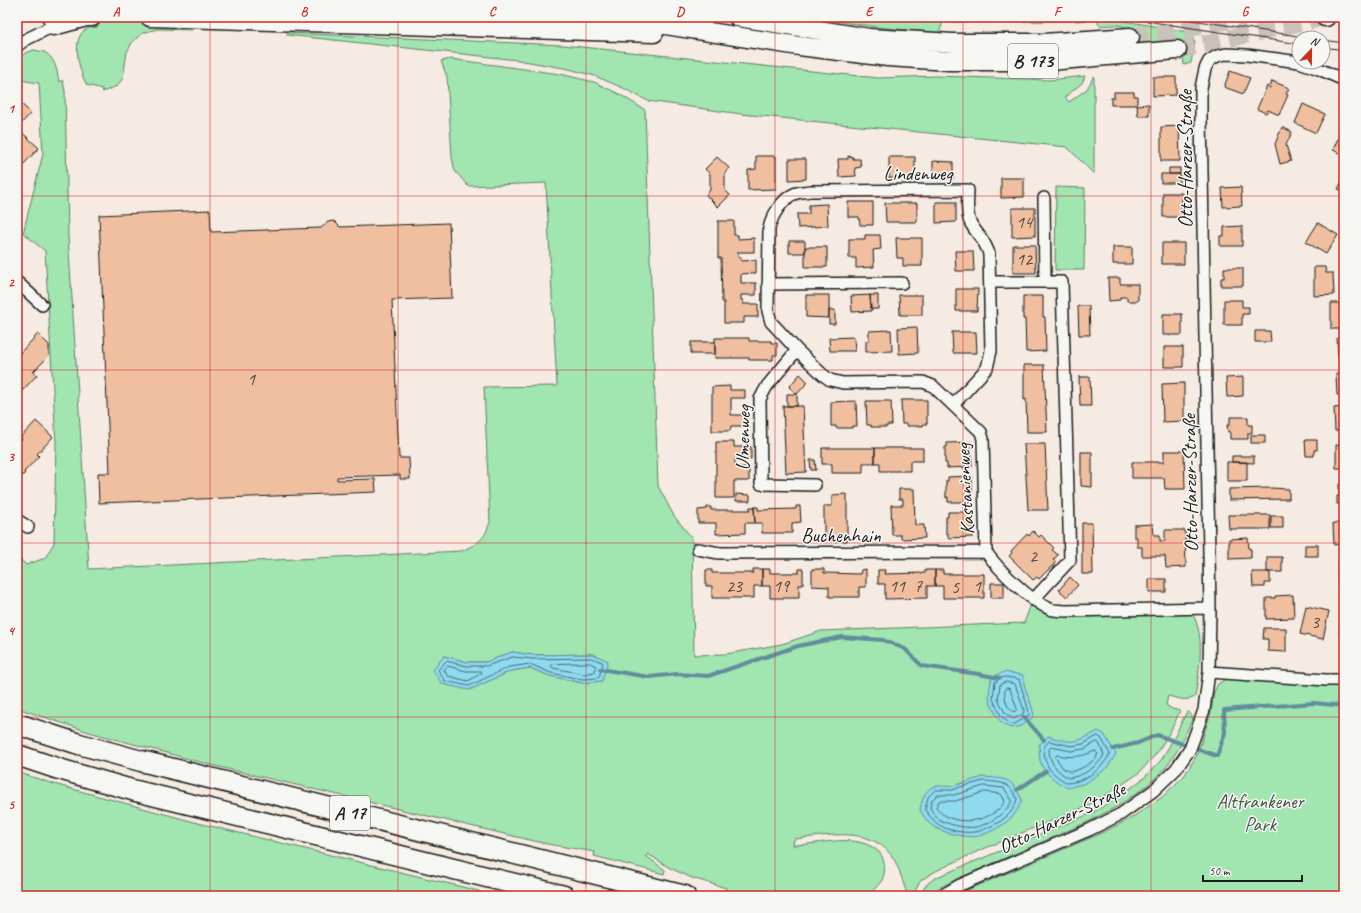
<svg xmlns="http://www.w3.org/2000/svg" width="1361" height="913" viewBox="0 0 1361 913" font-family="Caveat,sans-serif">
<style>
.green{fill:#a1e5b1;stroke:#5e8066;fill-rule:evenodd}
.water{fill:#8edaef;stroke:#608e9b}
.lines{fill:none;stroke-linecap:round;stroke-linejoin:round}
.shore{stroke:#4a6870;stroke-width:1}
.stream{stroke:#608e9b;stroke-width:4}
.building{fill:#efbfa0;stroke:#1c1c1c}
.trunk-tunnel{stroke:#cac2ba;stroke-width:18;stroke-dasharray:18 9;stroke-linecap:butt}
.minor-casing{stroke:#1c1c1c;stroke-width:14}
.trunk-casing{stroke:#1c1c1c;stroke-width:21}
.motorway-casing{stroke:#1c1c1c;stroke-width:23}
.minor{stroke:#f6f6f2;stroke-width:11}
.trunk{stroke:#f6f6f2;stroke-width:18}
.motorway{stroke:#f6f6f2;stroke-width:20}
.tram{stroke:#1c1c1c;stroke-width:1}
.grid{fill:none;stroke:#d62828;stroke-width:1;stroke-opacity:0.55}
.labels{text-anchor:middle;dominant-baseline:central;stroke-width:3;stroke-linejoin:round;paint-order:stroke}
.number-label{font-size:18px;fill:#51453d}
.shield{fill:#f6f6f2;stroke:#5d5d5c;stroke-width:1}
.shield-label{font-size:19px;font-weight:bold;fill:#1c1c1c}
.street-label{font-size:20px;fill:#1c1c1c;stroke:#f6f6f2}
.park-label{font-size:20px;fill:#445849;stroke:#f6f6f2}
.neatline{fill:none;stroke:#d62828;stroke-width:1.5}
.grid-label{font-size:13px;text-anchor:middle;font-weight:bold;fill:#d62828}
</style>
<rect width="100%" height="100%" fill="#f5ebe2"/>
<filter id="ink" filterUnits="userSpaceOnUse"><feTurbulence type="fractalNoise" baseFrequency=".025" numOctaves="2"/><feDisplacementMap in="SourceGraphic" scale="8" xChannelSelector="R" yChannelSelector="G"/><feConvolveMatrix kernelMatrix="1 2 1 2 8 2 1 2 1" color-interpolation-filters="sRGB"/></filter>
<g filter="url(#ink)">
<!-- green -->
<path class="green" d="M337 17H573L614 24Z
M810 17H1072V21L943 22 939 33 876 27Z
M1075 17C1115 17 1155 27 1194 33L1193 41 1195 42 1191 63 1184 65 1182 49 1173 42 1169 41 1137 45C1130 23 1122 24 1101 26L1099 25 1097 20 1075 21Z
M112 21 193 23 192 30 157 29 143 33 133 41 127 52 123 78 117 86 103 92 102 89 87 85C79 73 70 36 87 29 90 27 94 28 97 27L99 22Z
M287 33 563 45 878 78 935 76 1050 80 1085 76 1082 83 1065 97 1069 102 1087 89 1094 76V174L1067 147 741 114 648 101 623 88 595 76 569 69 518 60 287 35Z
M34 50C37 51 41 51 44 52 55 57 57 71 59 81H63L65 91 68 235 89 569 462 551C480 542 484 540 490 522L484 387 557 386 546 183 468 186 455 171 452 158 447 77 441 61 451 59 560 74 594 82 619 94 645 110 658 486 674 516 692 538 694 655 726 654 782 644 821 631 1024 623 1031 604 1192 613C1206 636 1199 671 1195 697 1187 702 1177 698 1168 696L1166 705 1172 709 1180 711 1170 732 1156 754 1139 773 1114 790 1087 806 976 852 936 871 921 880 915 891 910 896H908C903 885 901 872 895 861 874 824 829 836 794 839L793 845C820 845 858 831 880 853 885 860 886 872 882 880 880 884 871 892 868 896H724L726 888 692 878 670 868 648 854 646 856 665 870 664 874 594 856 595 852 547 844 211 765 89 732 17 708V556L26 565 45 558 54 543 56 442 45 251 23 233 43 154 39 83 20 80 17 77V60L25 53ZM512 652 533 655 592 654 601 681 583 683 550 676 530 668 511 671 469 690 444 656 467 662H486Z
M1056 187 1085 188 1084 270H1055Z
M1226 679 1344 685V896H957L965 891 1095 836 1128 820 1161 798 1184 776 1197 755 1211 712 1214 692 1218 684Z
M1189 712 1193 718 1180 746 1168 765 1148 785 1118 806 1090 821 955 880 923 896C921 886 930 882 937 877L1092 813 1120 796 1144 778 1162 759 1176 734 1186 713Z
M17 772 54 784 198 823 479 891V893L491 896H17Z"/>
<!-- water -->
<path class="water" d="M512 652 533 655 593 654 608 661 602 681 583 683 550 676 530 668 511 671 469 690 442 684 433 670 444 656 467 662H486Z
M1004 672 1023 675C1023 689 1032 702 1034 716 1018 732 1003 733 994 710 992 707 990 703 989 699 989 693 990 686 991 680L997 675Z
M1098 731 1104 734 1116 754 1107 768 1086 783 1067 788C1056 781 1044 774 1040 761 1039 756 1040 750 1039 745L1048 736C1072 744 1076 743 1098 731Z
M983 777C1006 779 1012 777 1022 800 1019 806 1017 813 1011 818 1003 826 989 833 979 836 966 839 938 832 929 823 925 820 923 814 920 810 922 799 926 785 940 786 944 786 949 787 953 786 963 783 973 780 983 777Z"/>
<g class="lines">
<!-- shore -->
<path class="shore" d="M513 657 533 659 591 658 602 662 603 664 599 677 597 678 584 679 576 678 551 673 530 664 509 667 469 686 445 681 438 670 446 661 467 666H486Z
M590 663 596 666 595 672 584 674 553 668 551 666 553 664Z
M448 666 466 671H481L482 673 468 681 448 676 444 670Z
M1005 677 1019 679C1021 688 1029 708 1029 715L1015 724H1010L1001 716 993 699 995 682 999 679Z
M1006 682 1015 684 1024 710 1023 714 1013 719 1005 713 998 699 1000 685Z
M1007 688 1010 689 1017 709 1014 712C1006 708 1004 698 1005 689Z
M1098 736 1101 738 1110 754C1101 770 1085 782 1067 783 1051 773 1044 767 1044 747L1049 741 1071 746 1083 744Z
M1097 742 1099 743 1104 755C1097 767 1082 777 1068 778 1057 771 1049 763 1049 749L1051 747 1071 751 1084 749Z
M1095 751 1098 754C1094 763 1080 770 1070 772L1063 768 1055 757 1057 755C1073 758 1081 757 1095 751Z
M984 781C1002 783 1009 781 1017 799 1013 815 1001 822 987 828 983 829 979 832 975 832 968 833 958 832 951 830 938 827 932 819 925 810L928 797 935 790H953L960 787Z
M984 786 1004 788 1012 800C1008 812 988 825 976 827 966 829 942 824 935 816 933 814 932 811 930 808L932 800 937 795H954Z
M985 792 1001 794 1005 801C994 823 950 829 936 807L939 801H955Z"/>
<!-- stream -->
<path class="stream" d="M600 669 649 677 678 674 708 676 798 646 842 637 883 640 905 649 922 666 979 674 999 678
M1024 717 1044 740
M1113 749 1138 743 1157 735 1217 756 1225 733 1224 710 1314 703 1344 706
M1017 790 1046 771"/>
</g>
<!-- building -->
<path class="building" d="M1230 71 1250 78 1243 94 1224 87Z
M1153 77H1176V95L1153 96Z
M1272 81 1289 88 1286 94 1288 95 1279 115 1268 110 1266 113 1257 109 1267 86 1270 88Z
M1114 92H1134V96H1137V105H1111V98H1114Z
M17 100 31 113 17 128 39 148 20 168 17 166Z
M1149 104V116H1138L1137 105Z
M1303 104 1325 114 1316 133 1295 123Z
M1344 124V155L1333 150Z
M1179 126 1180 161H1161V127Z
M1282 127 1292 132 1286 145 1291 161 1280 164 1275 144Z
M756 156H776V189L748 190V170L756 169Z
M848 156 853 157V159H860L861 167 855 168 856 176 839 177 838 159H848Z
M717 157 729 168 725 173V190L730 195 718 207 706 195 710 190V174L705 169Z
M889 157H915V178H889Z
M789 159H806V179L789 180Z
M933 161 953 162V179L933 178Z
M1169 168H1180V174H1169Z
M1161 174H1180V183H1161Z
M1344 177V191L1338 189Z
M1001 178H1024V197L1001 198Z
M1241 187 1242 206 1223 207 1222 188Z
M1163 193H1182V217H1163Z
M848 202H873V225H860L859 217H848Z
M936 202H956V222L936 223Z
M885 203H917V222H886Z
M827 204 828 226 798 228 797 214H809V205Z
M1012 208H1035V236L1012 237Z
M210 210 211 232 321 228 328 222 334 221 340 227 449 223 452 298 392 300 399 458H409L410 479H400V475L337 477V480L375 479 376 492 99 503 98 473H110L99 215Z
M718 221H734V235H738V239L754 238V252H738V257H741V261L756 260V273L741 274V283H756V295H741V300H743V304H758V317H744V323H724V302H722L721 258H718Z
M1318 223 1338 235 1326 254 1306 242Z
M1242 226V246H1220V236H1224V227Z
M865 235H880L881 249 873 250 874 267 856 268V258H849V239H865Z
M896 238H922V266H903V258H897Z
M789 241H805V253H789Z
M1162 243H1184V264H1162Z
M1013 245H1035L1036 273H1013Z
M805 247H827V267H805Z
M1113 247H1132V264H1113Z
M955 251H973L974 271H956Z
M1314 267H1325L1326 273H1333L1334 295 1314 296Z
M1224 268H1243V286H1221V278H1224Z
M1108 278H1120V284H1138V301H1127V297H1120V300L1109 301Z
M956 289H978L977 311H956Z
M806 295H829V318L806 317Z
M870 295 871 311 852 312 851 296Z
M870 295H878V309H871Z
M899 295H922V315H900Z
M1023 296H1043V317H1045L1046 351 1026 352 1025 319H1023Z
M1224 300H1242V307H1249V314H1242V325H1224Z
M1331 303H1344V329H1331Z
M1078 306H1089L1090 335H1079Z
M829 310H835V324H829Z
M1163 314H1182V335H1163Z
M917 327 918 353 899 354 898 328Z
M891 330 892 351 866 352V341L869 340V331Z
M1255 331H1270L1271 342H1255Z
M952 332H976L977 353H953Z
M38 334 49 345V356L33 372 37 375 22 391 17 386V360L18 359 17 356Z
M854 337 855 351H830L829 338Z
M1344 337V356H1338L1337 338Z
M715 338H749V341H771V343H777V355H773V360H749V358H715Z
M691 342H715V354H691Z
M1164 347H1183V367H1164Z
M1024 365H1044L1047 432H1027L1026 399 1024 400Z
M800 374 808 382 797 394 789 387Z
M1336 374H1344V395H1337Z
M1079 377H1090L1091 406H1080Z
M1243 377V396L1227 397 1226 378Z
M1184 383V421L1163 422 1162 384Z
M730 386V390H745V398H731V415H747V426H731L730 431H712V387Z
M787 394H797V406H787Z
M901 400H927V424H923V426H907V424H902Z
M856 401 857 426H852V428H836V426H831V402Z
M866 401H891L892 425H887V427H871V425H867Z
M783 406H803L806 472 786 473Z
M1344 407V430L1335 431 1334 408Z
M1230 417H1248V425H1252V433H1248V439H1230V432H1228L1227 425H1230Z
M36 421 53 437 37 454 39 456 24 472 25 473 17 482V444L22 439 20 438Z
M1251 435H1265V443H1251Z
M1305 440H1317V450H1314V456H1306Z
M716 442H734V447H751V459H735V467H749V481H734V498H716Z
M971 442 972 467 947 468V463H945V447H947V443Z
M1024 444H1045L1048 510H1028Z
M1336 445H1344V468H1336Z
M822 448H875V463H863V473H832V464H822Z
M875 448H923V461H910V471H880V463H875Z
M1164 451H1184L1185 489H1165L1164 478H1132V462H1164Z
M1081 452H1092V487L1081 486Z
M1232 456H1254V463L1232 462Z
M810 460H815L816 470H811Z
M1227 462H1247V481H1227Z
M972 476V502H948V497L946 498V481H948V477Z
M1339 484H1344V504H1337V496H1339Z
M1271 488 1289 489V499L1229 500V489Z
M899 489H914L915 525H924L925 538 901 539V535H892L891 505H903V499H899Z
M736 494 750 495V501H736Z
M847 494V541H831V535H824V506H832V495Z
M796 506H800L801 522 792 523V533H762V523H755L754 507H758V510L796 509Z
M707 507H711V510H750V507H754L755 523H745V533L716 534V523H698V510L707 509Z
M948 512H972L973 537 948 538V533H946V517H948Z
M1228 515H1270V529H1229Z
M1271 516H1283V528H1271Z
M1082 523H1092L1093 574H1082Z
M1333 523H1344V550H1340L1339 544 1334 545Z
M1153 524 1154 535H1160V541H1165V530H1185L1186 567 1166 568 1165 556H1142V547H1137V537H1134V525Z
M1033 531 1039 537 1041 535 1054 548 1052 550 1058 555 1053 560 1056 562 1039 579 1037 577 1033 580 1009 556 1012 553 1011 551 1027 534 1029 536Z
M1248 538 1249 549H1251V558L1229 559V539Z
M1305 545H1318V556H1305Z
M1267 557H1282V572H1267Z
M1344 561V581H1338V562Z
M753 569H762V586H754V598H712V586H706V570H712V573H753Z
M762 569H770V573H799V569H803V585H799V598H770V586H762Z
M812 569H824V573L860 574 861 570 866 569V587H859V597H829V587L812 586Z
M878 570H885L884 574 925 573V570H935V586H927V598L885 599V584H878Z
M935 570H943V574H984V598H943V586H935Z
M1252 572H1270V583H1265V587H1253Z
M1070 577 1078 585 1067 597 1059 590Z
M1149 579H1166V592H1149Z
M991 583H1004V598H991Z
M1293 595 1294 618 1266 619V598H1275V596Z
M1306 606 1329 611 1323 639 1300 634Z
M1344 614V633L1339 632Z
M1264 628H1286V652L1268 651V639H1263Z"/>
<g class="lines">
<!-- trunk-tunnel -->
<path class="trunk-tunnel" d="M1130 37 1170 32 1244 17
M1177 50 1325 17"/>
<!-- minor casing -->
<g class="minor-casing">
<path id="minor" d="M17 46 25 40 53 26 48 17
M1044 198 1045 282
M17 282 42 305
M990 282H1062L1070 560 1033 600
M768 284 902 283
M797 350 767 386 760 399 761 484 815 485
M953 405 987 368 991 351 989 254C985 239 976 234 970 222 966 213 968 200 968 190L810 191C805 192 798 192 794 194 782 199 772 216 769 228L768 311 771 322 797 350 822 374 830 380 843 383 923 382 933 386 981 432 983 439 986 552C999 570 1029 600 1050 609 1054 611 1060 610 1065 611L1210 608
M17 520 28 527
M698 549 719 553 986 552
M1209 672 1326 680H1344
M941 896 960 885 1089 830 1121 814 1153 791 1176 769 1190 749 1204 710 1209 672 1210 608 1201 118V88L1205 69 1209 61 1217 56 1226 54 1247 55 1299 62 1319 69 1344 80"/>
</g>
<!-- trunk casing -->
<g class="trunk-casing">
<path id="trunk" d="M150 17 654 33
M615 17 799 46 888 57 949 61H1049L1177 50
M738 17 869 38 953 43H1044L1130 37
M1325 17H1326
M53 26 86 17H92"/>
</g>
<!-- motorway casing -->
<g class="motorway-casing">
<path id="motorway" d="M17 724 79 744 141 761 685 896
M17 755 59 769 132 790 564 896"/>
</g>
<!-- minor -->
<use href="#minor" class="minor"/>
<!-- trunk -->
<use href="#trunk" class="trunk"/>
<!-- motorway -->
<use href="#motorway" class="motorway"/>
<!-- tram -->
<path class="tram" d="M1119 17 1299 44
M1172 17 1311 38
M1323 40 1344 43
M1323 47 1344 50"/>
</g>
</g>
<!-- grid -->
<path class="grid" d="M210 17V896M398 17V896M586 17V896M775 17V896M963 17V896M1151 17V896M17 196H1344M17 370H1344M17 543H1344M17 717H1344"/>
<g class="labels">
<!-- number labels -->
<g class="number-label">
<text x="1024" y="222">14</text>
<text x="1024" y="259">12</text>
<text x="251" y="379">1</text>
<text x="1033" y="556">2</text>
<text x="734" y="586">23</text>
<text x="781" y="586">19</text>
<text x="897" y="586">11</text>
<text x="918" y="586">7</text>
<text x="977" y="586">1</text>
<text x="955" y="587">5</text>
<text x="1315" y="622">3</text>
</g>
<!-- shield labels -->
<g class="shield">
<rect x="1008" y="44" width="50" height="34" rx="3"/>
<rect x="330" y="796" width="40" height="34" rx="3"/>
</g>
<g class="shield-label">
<text x="1033" y="61">B 173</text>
<text x="350" y="813">A 17</text>
</g>
<!-- street labels -->
<g class="street-label">
<text transform="translate(1185 159) rotate(-90)">Otto-Harzer-Straße</text>
<text x="918" y="173">Lindenweg</text>
<text transform="translate(743 438) rotate(-89)">Ulmenweg</text>
<text transform="translate(1190 483) rotate(-91)">Otto-Harzer-Straße</text>
<text transform="translate(965 489) rotate(-93)">Kastanienweg</text>
<text x="841" y="535">Buchenhain</text>
<text transform="translate(1062 818) rotate(-26)">Otto-Harzer-Straße</text>
</g>
<!-- park labels -->
<g class="park-label">
<text x="1260" y="801">Altfrankener<tspan x="1260" dy="23">Park</tspan></text>
</g>
</g>
<!-- margin -->
<rect width="1361" height="913" fill="none" stroke="#f6f6f2" stroke-width="44"/>
<!-- north arrow -->
<g transform="translate(1311 50) rotate(22)"><circle r="19" fill="#f6f6f2" stroke="#9f9f9c"/>
<path d="M0-3L7 15L0 10L-7 15Z" fill="#c8321e"/>
<text y="-6" font-size="11" font-weight="bold" text-anchor="middle" fill="#1c1c1c">N</text>
</g>
<!-- scale -->
<path d="M1203 875v6h99v-6" fill="none" stroke="#1c1c1c" stroke-width="2"/>
<text x="1209" y="875" font-size="12" fill="#1c1c1c" stroke="#f6f6f2" stroke-width="3" paint-order="stroke">50 m</text>
<rect x="22" y="22" width="1317" height="869" class="neatline"/>
<g class="grid-label">
<text x="116" y="16">A</text>
<text x="304" y="16">B</text>
<text x="492" y="16">C</text>
<text x="680" y="16">D</text>
<text x="869" y="16">E</text>
<text x="1057" y="16">F</text>
<text x="1245" y="16">G</text>
<text x="11" y="113">1</text>
<text x="11" y="287">2</text>
<text x="11" y="461">3</text>
<text x="11" y="635">4</text>
<text x="11" y="809">5</text>
</g>
</svg>
